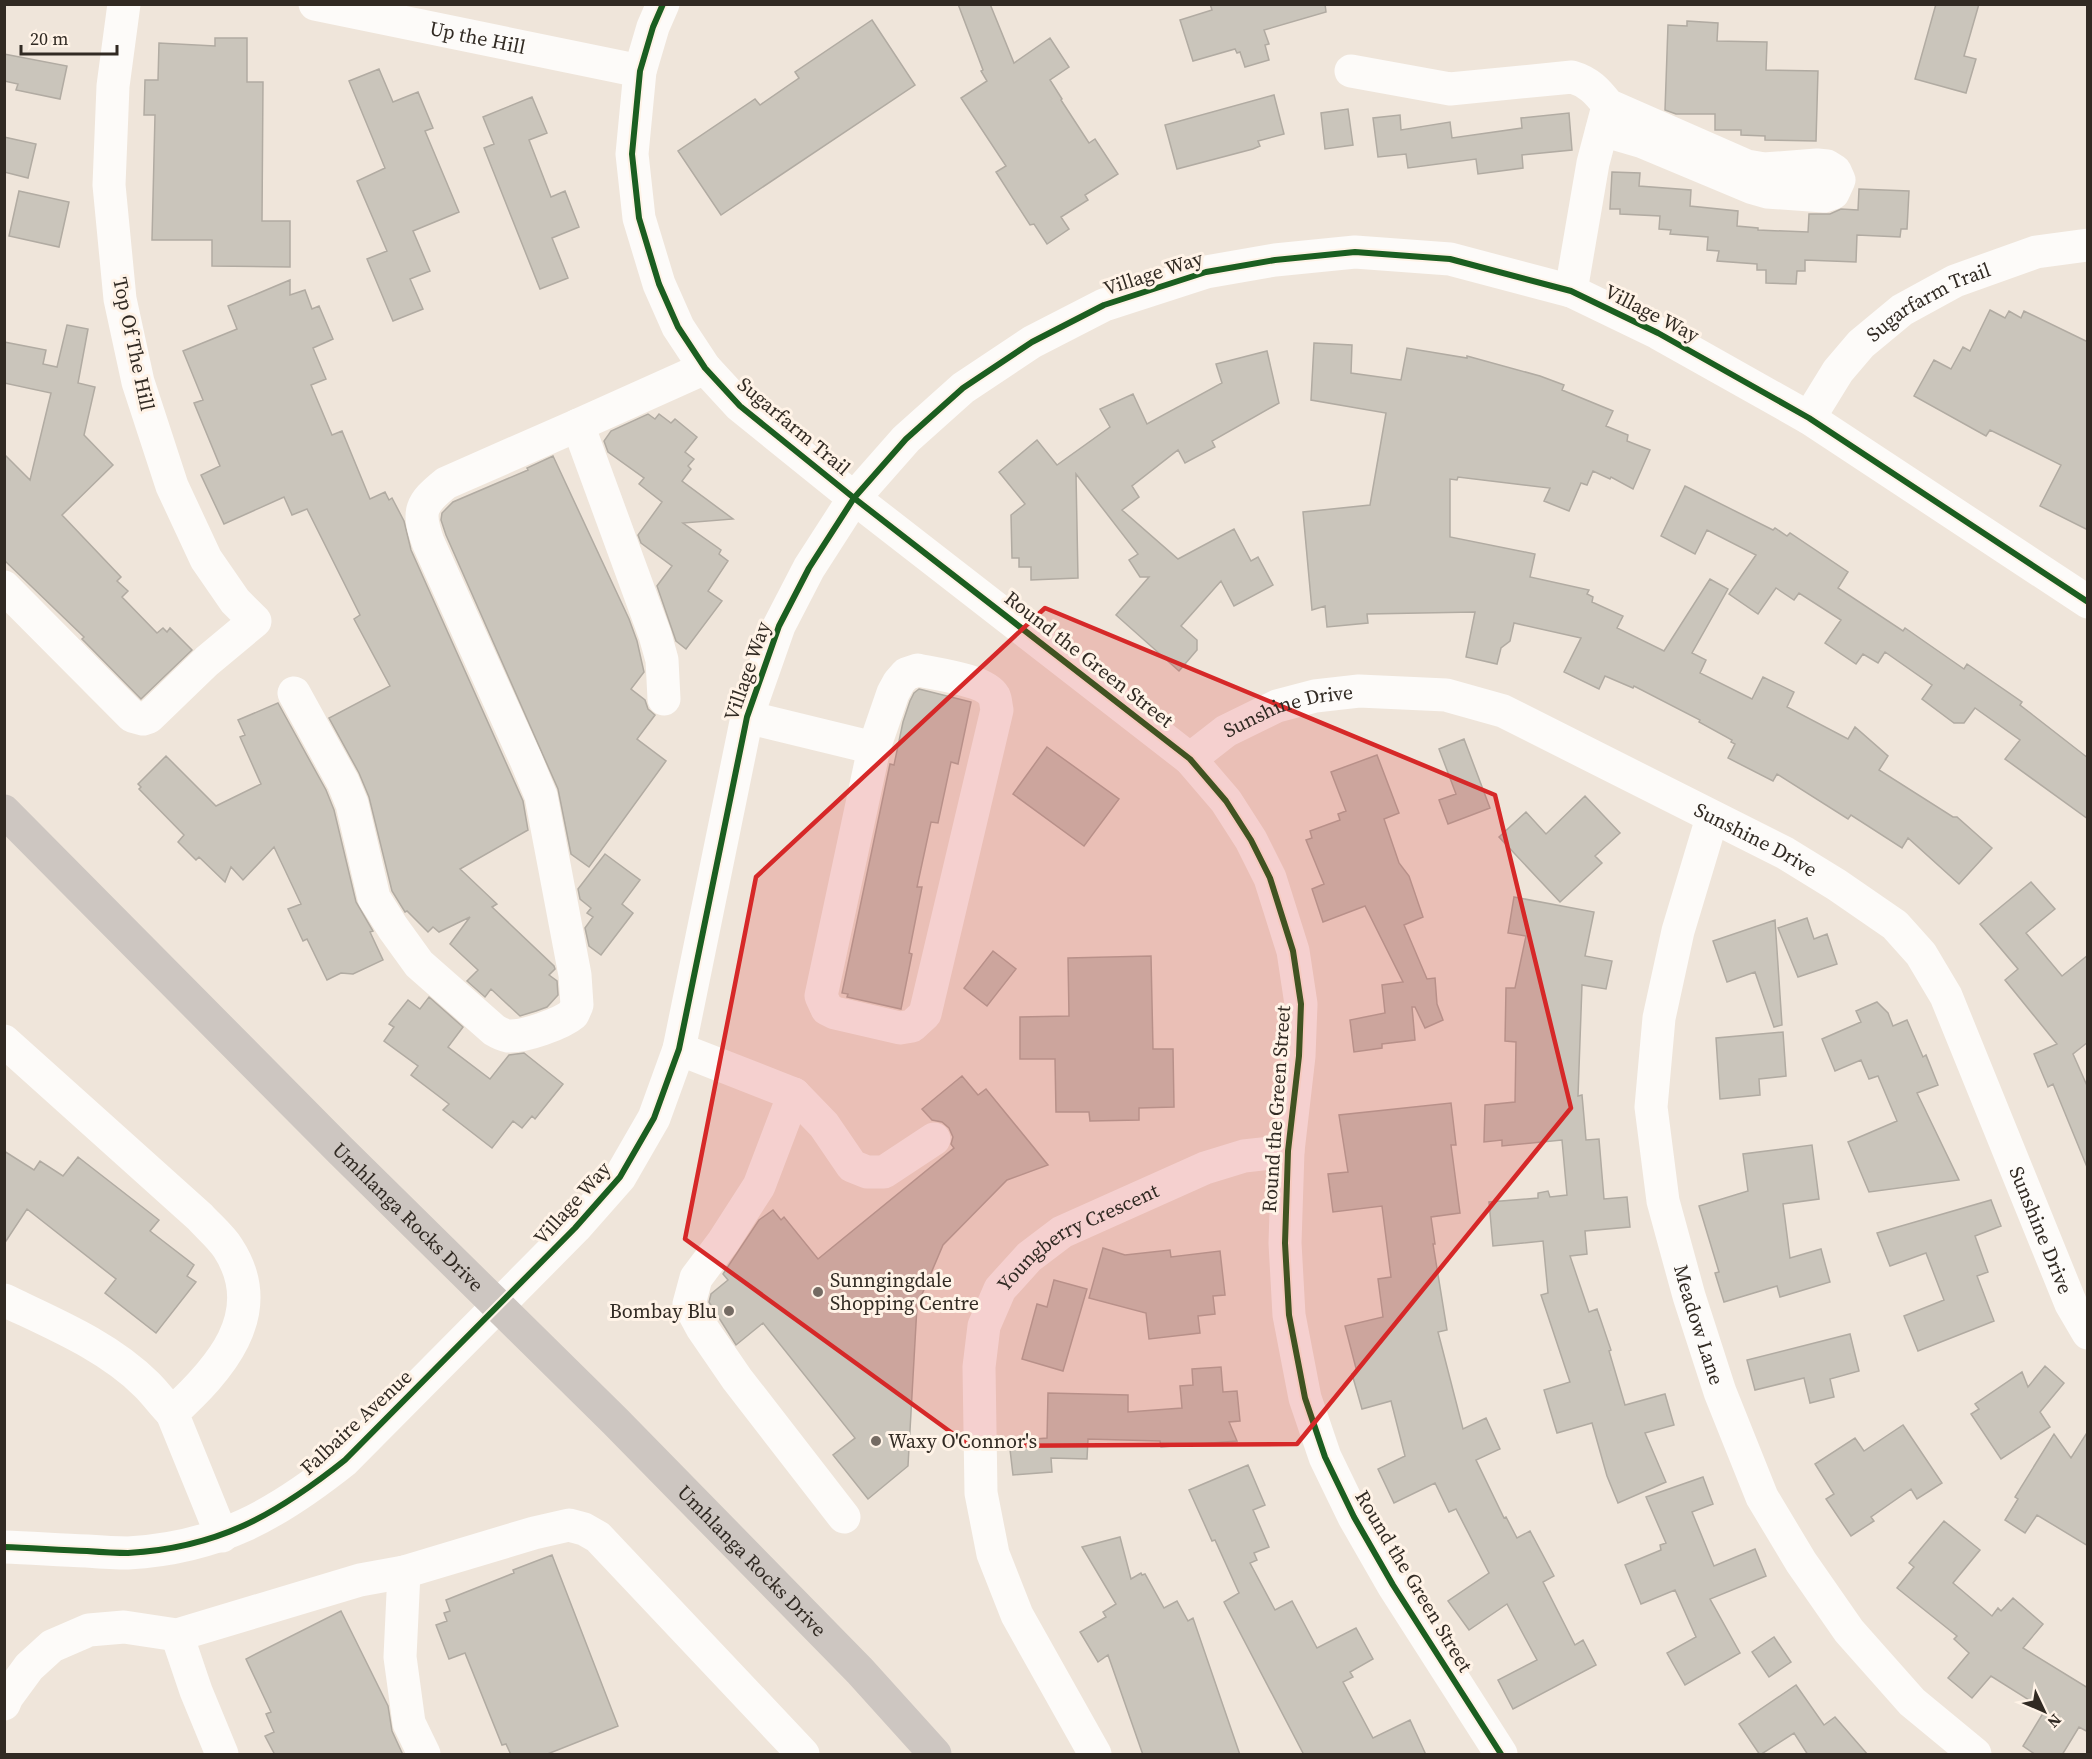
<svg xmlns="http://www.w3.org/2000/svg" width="2092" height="1759" viewBox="0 0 2092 1759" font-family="'Source Serif 4',serif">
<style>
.building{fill:#cac5bb;stroke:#b1aba2;stroke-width:1.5}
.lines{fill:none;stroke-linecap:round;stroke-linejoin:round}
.minor{stroke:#fdfbf9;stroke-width:33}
.major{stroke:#cdc6c1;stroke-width:33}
.cycleway-casing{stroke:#fff3e7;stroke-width:10}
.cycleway{stroke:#1b5e20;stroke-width:6}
.marked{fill:#d62828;fill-opacity:0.2;stroke:#d62828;stroke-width:4.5;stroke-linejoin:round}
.poi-dot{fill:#746b63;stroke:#fff3e7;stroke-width:2}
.labels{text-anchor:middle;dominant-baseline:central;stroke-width:6;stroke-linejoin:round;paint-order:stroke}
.street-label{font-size:20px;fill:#312a23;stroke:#fff3e7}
.poi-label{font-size:20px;fill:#312a23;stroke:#fff3e7;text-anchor:start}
</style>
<rect width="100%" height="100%" fill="#efe5da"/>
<!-- building -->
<path class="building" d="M958 4H990L1014 63 1050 38 1069 67 1050 80 1062 99 1061 100 1089 143 1095 139 1118 174 1085 195 1088 200 1061 217 1069 229 1047 244 1034 224 1030 225 996 172 1006 166 961 98 987 81 981 71 983 70Z
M1210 4H1325L1326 12 1264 30 1269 44 1265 45 1269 60 1245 67 1240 52 1237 53 1235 49 1193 61 1180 20 1212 10Z
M1936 4H1979L1964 56 1976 59 1966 93 1915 79Z
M872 20 915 85 721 215 678 151 755 99 760 105 799 78 795 72Z
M1687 21 1718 23 1717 41 1767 42 1766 70 1818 71 1816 141 1765 140V136L1741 135V130H1715V114H1676L1665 110 1668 25 1687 26Z
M215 38H247V82H263L262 221H290V267L212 266V240H152L155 115H144L145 80H158L159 43 215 46Z
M4 54 67 66 60 99 16 90 18 84 4 81Z
M379 69 393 102 418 92 433 128 425 131 459 212 413 231 430 271 410 279 423 309 393 321 367 259 387 251 357 181 385 168 349 81Z
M1274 95 1284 134 1258 141 1260 146 1253 149 1177 169 1165 125Z
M532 97 547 133 529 140 551 197 565 191 579 227 552 238 568 278 540 289 484 148 494 144 483 117Z
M1348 109 1353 145 1325 149 1321 113Z
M1569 113 1572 150 1522 155 1523 168 1478 174 1476 159 1408 168 1406 154 1378 157 1373 118 1400 115 1401 130 1450 122 1452 138 1522 128 1521 118Z
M4 137 36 144 28 178 4 172Z
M1612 172 1640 173 1639 186 1691 190 1690 206 1738 211 1737 226 1758 228V230L1808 232 1809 214H1830L1841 209 1858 210 1859 189 1909 191 1907 229H1901L1900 237 1857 235 1856 262 1805 260V271H1797L1796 284 1766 283V270H1757V264L1717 261 1719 251 1707 250 1708 237 1670 234 1671 230 1659 229 1660 216 1620 214V209H1610Z
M19 191 69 202 59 247 9 236Z
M290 280V295L305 290 312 309 319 306 333 339 313 348 326 379 311 385 332 435 342 431 370 499 385 492 389 500 392 498 404 521 411 550 523 801 528 830 460 869 497 904 492 907 554 966 555 969 549 975 557 981 558 995 547 1007 536 1011 520 1016 491 989 485 997 467 981 478 970 450 944 470 917 439 932 433 927 428 932 407 911 405 912 392 891 369 797 359 773 329 718 390 686 354 619 360 615 307 509 292 515 284 497 224 524 201 475 220 466 194 403 203 400 183 351 237 329 228 306Z
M1990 310 2005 318 2009 311 2021 318 2024 311 2088 342V530L2040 506 2061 465 1990 430 1986 436 1914 396 1934 360 1951 369 1963 347 1970 351Z
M67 325 88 329 78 383 95 387 84 435 113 465 62 515 121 577 117 581 128 591 122 597 157 633 163 628 167 632 170 628 192 650 141 699 82 639 84 637 4 560V454L30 480 51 393 4 383V342L46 350 43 364 57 367Z
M1314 343 1352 345 1351 373 1401 380 1407 348 1467 358V356L1540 376 1564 385 1562 390 1613 411 1606 426 1628 435 1627 441 1650 450 1633 489 1611 477 1610 479 1593 471 1587 485 1581 483 1569 511 1544 501 1550 488 1458 477 1457 480 1450 479V537L1535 554 1530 577 1589 590 1587 594 1593 597 1592 602 1623 616 1617 628 1664 651 1710 579 1728 589 1692 653 1706 660 1700 673 1752 699 1763 677 1794 692 1787 707 1848 739 1855 727 1888 756 1879 770 1953 817H1957L1992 848 1959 884 1908 838 1902 848 1851 815 1848 819 1777 774 1773 781 1728 758 1735 744 1731 742 1732 740 1699 722 1700 720 1634 686 1633 688 1605 676 1599 689 1564 672 1581 638 1514 623 1510 641 1501 648 1497 664 1466 657 1475 612 1367 614 1368 623 1327 627 1325 606 1312 610 1303 512 1370 505 1386 413 1311 400Z
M1267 351 1279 403 1212 441 1215 447 1185 463 1178 450 1132 486 1139 497 1122 510 1178 559 1234 529 1251 561 1258 557 1273 585 1234 606 1221 581 1181 626 1197 640V650L1179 671 1116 615 1149 577H1140L1129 560 1138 554 1076 474 1078 578 1031 580V567H1019V558H1012L1011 515 1025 504 999 472 1037 440 1057 465 1110 427 1100 409 1133 394 1147 424 1222 383 1216 364Z
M648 414 655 419 659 414 671 423 675 419 697 437 685 452 694 459 688 466 691 469 682 481 733 519 683 523 721 550 719 554 728 561 708 591 722 601 686 649 676 641 657 586 672 566 641 543 638 535 662 502 639 484 644 478 608 452 604 441 611 431Z
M553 456 629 619 637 641 644 672 631 689 645 700 648 709 655 715 637 739 666 761 589 867 571 854 558 789 446 535 441 520 442 513 453 502 528 470 527 468Z
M1685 486 1773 530 1775 528 1787 536 1790 533 1848 572 1838 588 1903 631 1905 628 1964 669 1967 664 2022 702 2020 705 2088 758V819L2005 759 2020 740 1975 708 1964 723H1954L1922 699 1932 685 1885 652 1878 663 1863 654 1856 664 1825 643 1841 620 1799 593 1794 600 1776 588 1758 614 1729 594 1756 555 1707 530 1695 554 1661 536Z
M919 689 971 702 958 764 951 762 938 823 931 822 917 887H922L909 953 912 954 901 1009 847 997 848 994 842 993 890 764 894 765 903 722 910 701 914 693Z
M278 703 326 790 334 810 356 902 373 931 370 932 383 960 353 974 341 973 327 980 307 939 303 941 288 909 301 904 274 847 243 880 231 867 225 882 199 857 196 860 178 842 184 835 139 789 141 787 138 784 166 756 216 806 261 784 240 737 245 735 238 720Z
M1464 739 1490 808 1448 824 1439 800 1456 794 1439 749Z
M1047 747 1119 799 1084 846 1013 794Z
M1377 755 1399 813 1384 819 1399 863 1409 876 1423 917 1404 925 1427 979 1435 978 1437 1004 1443 1020 1425 1028 1415 1007H1412L1415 1040 1382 1044V1048L1354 1052 1350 1020 1385 1013 1382 985 1403 982 1365 906 1323 922 1312 889 1324 884 1306 840 1312 838 1310 831 1340 820 1338 814 1346 811 1331 772Z
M1585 796 1620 833 1595 856 1602 863 1560 902 1499 837 1526 812 1546 834Z
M605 854 640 880 622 904 633 913 601 955 589 946 585 928 593 917 587 913 591 908 580 899 578 889Z
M2031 882 2055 909 2026 933 2062 976 2088 955V1042L2073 1054 2088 1088 2087 1167 2053 1084 2048 1087 2034 1054 2057 1044 2005 980 2018 969 1980 924Z
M1514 897 1594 912 1585 956 1612 961 1606 989 1582 985 1578 1096 1582 1095 1586 1140 1599 1139 1604 1199 1627 1197 1630 1227 1585 1231 1587 1254 1570 1256 1589 1312 1597 1309 1611 1350 1609 1351 1625 1405 1665 1394 1674 1425 1645 1433 1666 1482 1618 1503 1607 1476 1592 1423 1557 1433 1544 1390 1570 1382 1541 1295 1548 1293 1543 1241 1493 1246 1489 1202 1538 1198V1193L1548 1191 1550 1197 1567 1195 1562 1140 1502 1146V1140L1484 1142 1485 1105 1515 1102 1516 1042 1505 1041 1506 988H1515L1526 936 1508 933Z
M1807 918 1814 939 1827 934 1837 964 1798 977 1778 928Z
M1775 920 1782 1025 1774 1027 1755 972 1727 982 1713 941Z
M993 951 1016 969 987 1006 964 988Z
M1151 956 1153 1049H1173L1174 1107 1139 1108V1120L1090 1121 1089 1112H1056L1055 1059H1020V1017L1069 1016 1068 958Z
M429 997 463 1027 448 1047 490 1079 509 1055 524 1053 563 1084 535 1119 532 1116 522 1128 513 1121 492 1148 443 1110 449 1104 411 1075 418 1066 384 1041 394 1027 389 1024 408 1000 420 1009Z
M1877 1002 1888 1013 1893 1026 1907 1020 1923 1057 1926 1055 1938 1085 1917 1093 1959 1180 1869 1192 1848 1142 1897 1121 1878 1076 1869 1079 1861 1060 1835 1071 1822 1039 1861 1022 1856 1011Z
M1783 1032 1786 1076 1759 1079 1760 1095 1720 1099 1716 1038Z
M962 1076 978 1095 986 1089 1048 1165 1007 1180 943 1245 917 1306 908 1466 868 1499 833 1455 855 1438 763 1323 736 1345 709 1302 711 1294 728 1280 723 1274 759 1220 773 1210 781 1220 784 1217 818 1259 954 1148 951 1144 953 1137 949 1128 942 1122 932 1120 922 1109Z
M1451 1103 1456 1145H1451L1460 1213 1431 1217 1435 1244H1433L1447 1330 1438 1332 1463 1429 1486 1418 1500 1449 1476 1460 1504 1518 1506 1517 1517 1538 1530 1531 1554 1576 1543 1582 1575 1645 1583 1640 1596 1665 1513 1709 1498 1680 1537 1660 1507 1604 1469 1630 1448 1601 1489 1573 1456 1509 1449 1512 1435 1483 1394 1503 1378 1469 1405 1456 1391 1401 1362 1409 1352 1374 1357 1372 1345 1326 1383 1317 1378 1279 1391 1277 1382 1206 1333 1212 1328 1174 1348 1172 1339 1115Z
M1812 1145 1819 1199 1783 1204 1790 1258 1821 1249 1830 1282 1780 1297 1777 1286 1724 1302 1715 1273 1719 1272 1699 1206 1748 1191 1743 1154Z
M4 1151 34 1170 40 1161 63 1176 78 1157 159 1220 150 1231 194 1265 187 1276 196 1282 156 1333 105 1293 116 1279 27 1209 4 1244Z
M1991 1200 2001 1226 1975 1236 1988 1272 1977 1276 1994 1321 1918 1351 1904 1316 1944 1300 1926 1253 1890 1266 1877 1233Z
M1103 1248 1125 1255 1170 1250 1171 1257 1220 1251 1225 1295 1213 1296 1215 1314 1198 1316 1200 1333 1149 1339 1146 1313 1089 1298Z
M1054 1280 1087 1289 1063 1371 1022 1359 1037 1304 1047 1307Z
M1850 1334 1859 1371 1830 1379 1834 1397 1810 1403 1804 1378 1755 1390 1747 1360Z
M2045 1366 2064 1383 2040 1412 2050 1427 2001 1459 1971 1414 1979 1409 1975 1404 2022 1372 2028 1387Z
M1221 1367 1223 1392 1237 1391 1240 1421 1229 1422 1237 1441 1161 1447 1160 1441 1088 1439 1087 1459 1051 1458 1052 1472 1013 1475 1009 1441 1047 1438 1048 1393 1128 1395V1412L1182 1408 1180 1386 1193 1385 1192 1369Z
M1903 1425 1942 1483 1917 1499 1911 1489 1871 1517 1874 1521 1851 1536 1826 1499 1834 1494 1815 1464 1855 1438 1864 1451Z
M2088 1431V1546L2037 1515 2025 1533 2005 1520 2018 1499 2015 1497 2054 1434 2071 1458Z
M1248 1465 1265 1505 1253 1510 1269 1547 1254 1553 1257 1560 1250 1563 1275 1610 1292 1601 1317 1648 1356 1628 1373 1659 1350 1672 1353 1677 1343 1682 1373 1738 1410 1720 1426 1755H1304L1224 1602 1239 1593 1215 1540 1212 1541 1189 1490Z
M1703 1477 1713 1504 1692 1512 1714 1566 1755 1549 1766 1576 1710 1599 1740 1653 1685 1685 1667 1653 1696 1637 1675 1590 1641 1604 1625 1565 1661 1550 1660 1545 1666 1543 1646 1497Z
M1944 1521 1980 1550 1953 1583 1992 1616 1998 1608 2001 1611 2013 1598 2043 1624 2023 1648 2088 1688V1732L2079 1727 2062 1755H2036L2023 1746 2045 1710 1991 1676 1972 1698 1948 1678 1969 1653 1954 1639 1957 1636 1897 1588 1914 1567 1909 1563Z
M1120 1537 1131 1579 1141 1573 1142 1575 1145 1574 1164 1608 1177 1601 1188 1621 1193 1618 1240 1755H1143L1108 1655 1098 1662 1080 1632 1106 1617 1103 1612 1116 1604 1082 1547Z
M552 1555 618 1726 545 1755H511L506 1744 502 1745 465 1653 449 1659 436 1625 447 1621 444 1613 450 1611 446 1600 514 1573 513 1570Z
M341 1611 388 1706 392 1731 403 1755H275L265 1736 274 1732 266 1714 271 1712 246 1659Z
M1774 1637 1791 1662 1769 1677 1752 1652Z
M1796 1685 1824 1725 1835 1717 1868 1755H1808L1794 1733 1760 1755 1739 1724Z"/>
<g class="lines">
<!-- minor -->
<g class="minor">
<path id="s1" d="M315 4 640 71"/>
<path d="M663 4 653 27 640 71 632 154 639 218 659 284 678 327 705 368 740 406 854 498 1190 759 1226 801 1251 840 1270 878 1293 951 1301 1004 1299 1056 1288 1151 1285 1243 1289 1315 1305 1398 1325 1457 1354 1517 1393 1585 1501 1754"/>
<path d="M1351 71 1450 89 1572 77C1589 82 1597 91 1608 105L1747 166 1764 169 1817 165 1827 166 1835 171 1839 180 1833 193 1824 196 1767 192 1753 188 1643 142 1602 130"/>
<path d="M1571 291 1593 163 1607 110"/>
<path id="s2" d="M1809 418 1838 371 1861 344 1902 310 1955 281 2036 252 2088 245"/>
<path d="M4 587 132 716 143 719 149 717 207 661 255 621 235 601 206 559 172 486 138 382 120 299 109 185 113 86 124 4"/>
<path d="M918 670C936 674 985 680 994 696 996 700 996 706 997 710L925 1014 912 1026 900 1028 835 1013 827 1009 821 996 874 748 893 693 899 682 906 674Z"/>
<path d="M294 693 343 782 352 804 374 898 393 928 419 964 494 1030C499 1033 503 1035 508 1036 524 1037 561 1024 573 1014L577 1005 575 975 541 796 526 760 428 542C417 511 420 504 446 483L578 425"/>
<path d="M664 699 662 660 655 635 578 425 705 368"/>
<path d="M747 717 874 748"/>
<path id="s3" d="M1190 759 1226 731 1277 706 1315 696 1359 691 1446 695 1503 711 1785 853 1837 885 1895 925 1921 954 1946 996 2071 1304 2088 1333"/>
<path id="s4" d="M1712 818 1678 931 1659 1018 1651 1107 1663 1201 1689 1296 1720 1392 1762 1497 1801 1562 1849 1631 1912 1702 1975 1754"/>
<path d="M4 1041 200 1217C209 1227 221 1237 228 1248 271 1314 218 1371 172 1413L222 1536"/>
<path d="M679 1049 794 1094 824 1125 852 1166 867 1172H884L934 1139"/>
<path d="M794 1094 759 1186 723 1242 696 1278 689 1304 702 1328 737 1379 844 1517"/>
<path d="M4 1300C54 1324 108 1346 147 1385 156 1394 163 1404 172 1413"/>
<path d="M4 1547C32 1548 59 1550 87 1551 100 1552 114 1553 128 1553 218 1548 276 1515 345 1460L575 1228 620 1177 654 1118 679 1049 747 717 779 626 809 568 854 498 906 439 963 388 1032 342 1104 305 1206 272 1275 260 1355 252 1450 259 1571 291 1658 333 1809 418 2088 602"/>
<path d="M404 1572 400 1657 409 1723 424 1754"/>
<path d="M177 1635 196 1691 222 1754"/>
<path d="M4 1704 7 1697 29 1667 52 1646 89 1630 124 1627 177 1635 360 1580 404 1572 534 1533 569 1525 584 1529 598 1537 803 1754"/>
<path id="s5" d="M1095 1754 1017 1615 993 1554 981 1493 979 1367 984 1326 1000 1289 1029 1257 1062 1232 1205 1168 1244 1156 1288 1151"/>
</g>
<!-- major -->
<path class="major" id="s6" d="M4 811 340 1150 615 1421 860 1671 935 1754"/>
<!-- cycleway casing -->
<g class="cycleway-casing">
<path id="cycleway" d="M663 4 653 27 640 71 632 154 639 218 659 284 678 327 705 368 740 406 854 498 1190 759 1226 801 1251 840 1270 878 1293 951 1301 1004 1299 1056 1288 1151 1285 1243 1289 1315 1305 1398 1325 1457 1354 1517 1393 1585 1501 1754
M4 1547C32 1548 59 1550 87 1551 100 1552 114 1553 128 1553 218 1548 276 1515 345 1460L575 1228 620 1177 654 1118 679 1049 747 717 779 626 809 568 854 498 906 439 963 388 1032 342 1104 305 1206 272 1275 260 1355 252 1450 259 1571 291 1658 333 1809 418 2088 602"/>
</g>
<!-- cycleway -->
<use href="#cycleway" class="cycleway"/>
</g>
<!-- marked area -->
<path class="marked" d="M1045 608 1495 795 1571 1108 1297 1444 970 1446 685 1239 756 877Z"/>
<!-- markers -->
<g class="poi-dot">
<circle cx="818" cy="1292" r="6"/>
<circle cx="729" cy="1311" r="6"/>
<circle cx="876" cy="1441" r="6"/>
</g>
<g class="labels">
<!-- street labels -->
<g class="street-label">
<text stroke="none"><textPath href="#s1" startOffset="166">Up the Hill</textPath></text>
<text transform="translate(1153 273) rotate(-18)">Village Way</text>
<text stroke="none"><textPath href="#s2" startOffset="171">Sugarfarm Trail</textPath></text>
<text transform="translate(1652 313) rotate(27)">Village Way</text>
<text transform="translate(134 344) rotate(78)">Top Of The Hill</text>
<text transform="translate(794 426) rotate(40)">Sugarfarm Trail</text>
<text transform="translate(1089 659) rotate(38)">Round the Green Street</text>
<text transform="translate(747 671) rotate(-71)">Village Way</text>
<text stroke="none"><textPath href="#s3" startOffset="112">Sunshine Drive</textPath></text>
<text stroke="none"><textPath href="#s3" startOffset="616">Sunshine Drive</textPath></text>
<text transform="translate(1276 1109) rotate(-86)">Round the Green Street</text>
<text transform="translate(572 1203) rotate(-48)">Village Way</text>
<text stroke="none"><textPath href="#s6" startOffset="573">Umhlanga Rocks Drive</textPath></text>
<text stroke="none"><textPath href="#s3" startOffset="1120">Sunshine Drive</textPath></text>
<text stroke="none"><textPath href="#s5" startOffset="590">Youngberry Crescent</textPath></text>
<text stroke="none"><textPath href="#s4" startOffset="520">Meadow Lane</textPath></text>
<text transform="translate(356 1422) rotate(-43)">Falbaire Avenue</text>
<text stroke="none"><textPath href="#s6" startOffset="1059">Umhlanga Rocks Drive</textPath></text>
<text transform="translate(1414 1581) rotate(59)">Round the Green Street</text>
</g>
<!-- poi labels -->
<g class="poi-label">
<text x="830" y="1280">Sunngingdale<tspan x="830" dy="23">Shopping Centre</tspan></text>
<text x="717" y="1311" text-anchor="end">Bombay Blu</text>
<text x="888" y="1441">Waxy O'Connor's</text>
</g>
</g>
<!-- border -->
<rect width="2092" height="1759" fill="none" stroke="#312a23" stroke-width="12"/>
<!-- north arrow -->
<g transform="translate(2044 1711) rotate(134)" stroke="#fff3e7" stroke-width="4.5" paint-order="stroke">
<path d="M0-4.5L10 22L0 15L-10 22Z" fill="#312a23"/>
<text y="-9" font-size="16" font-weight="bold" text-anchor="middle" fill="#312a23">N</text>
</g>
<!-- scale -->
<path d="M21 45v9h96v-9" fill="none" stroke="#312a23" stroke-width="3"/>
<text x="30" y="45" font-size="18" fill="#312a23" stroke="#fff3e7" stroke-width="4.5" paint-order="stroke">20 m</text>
</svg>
